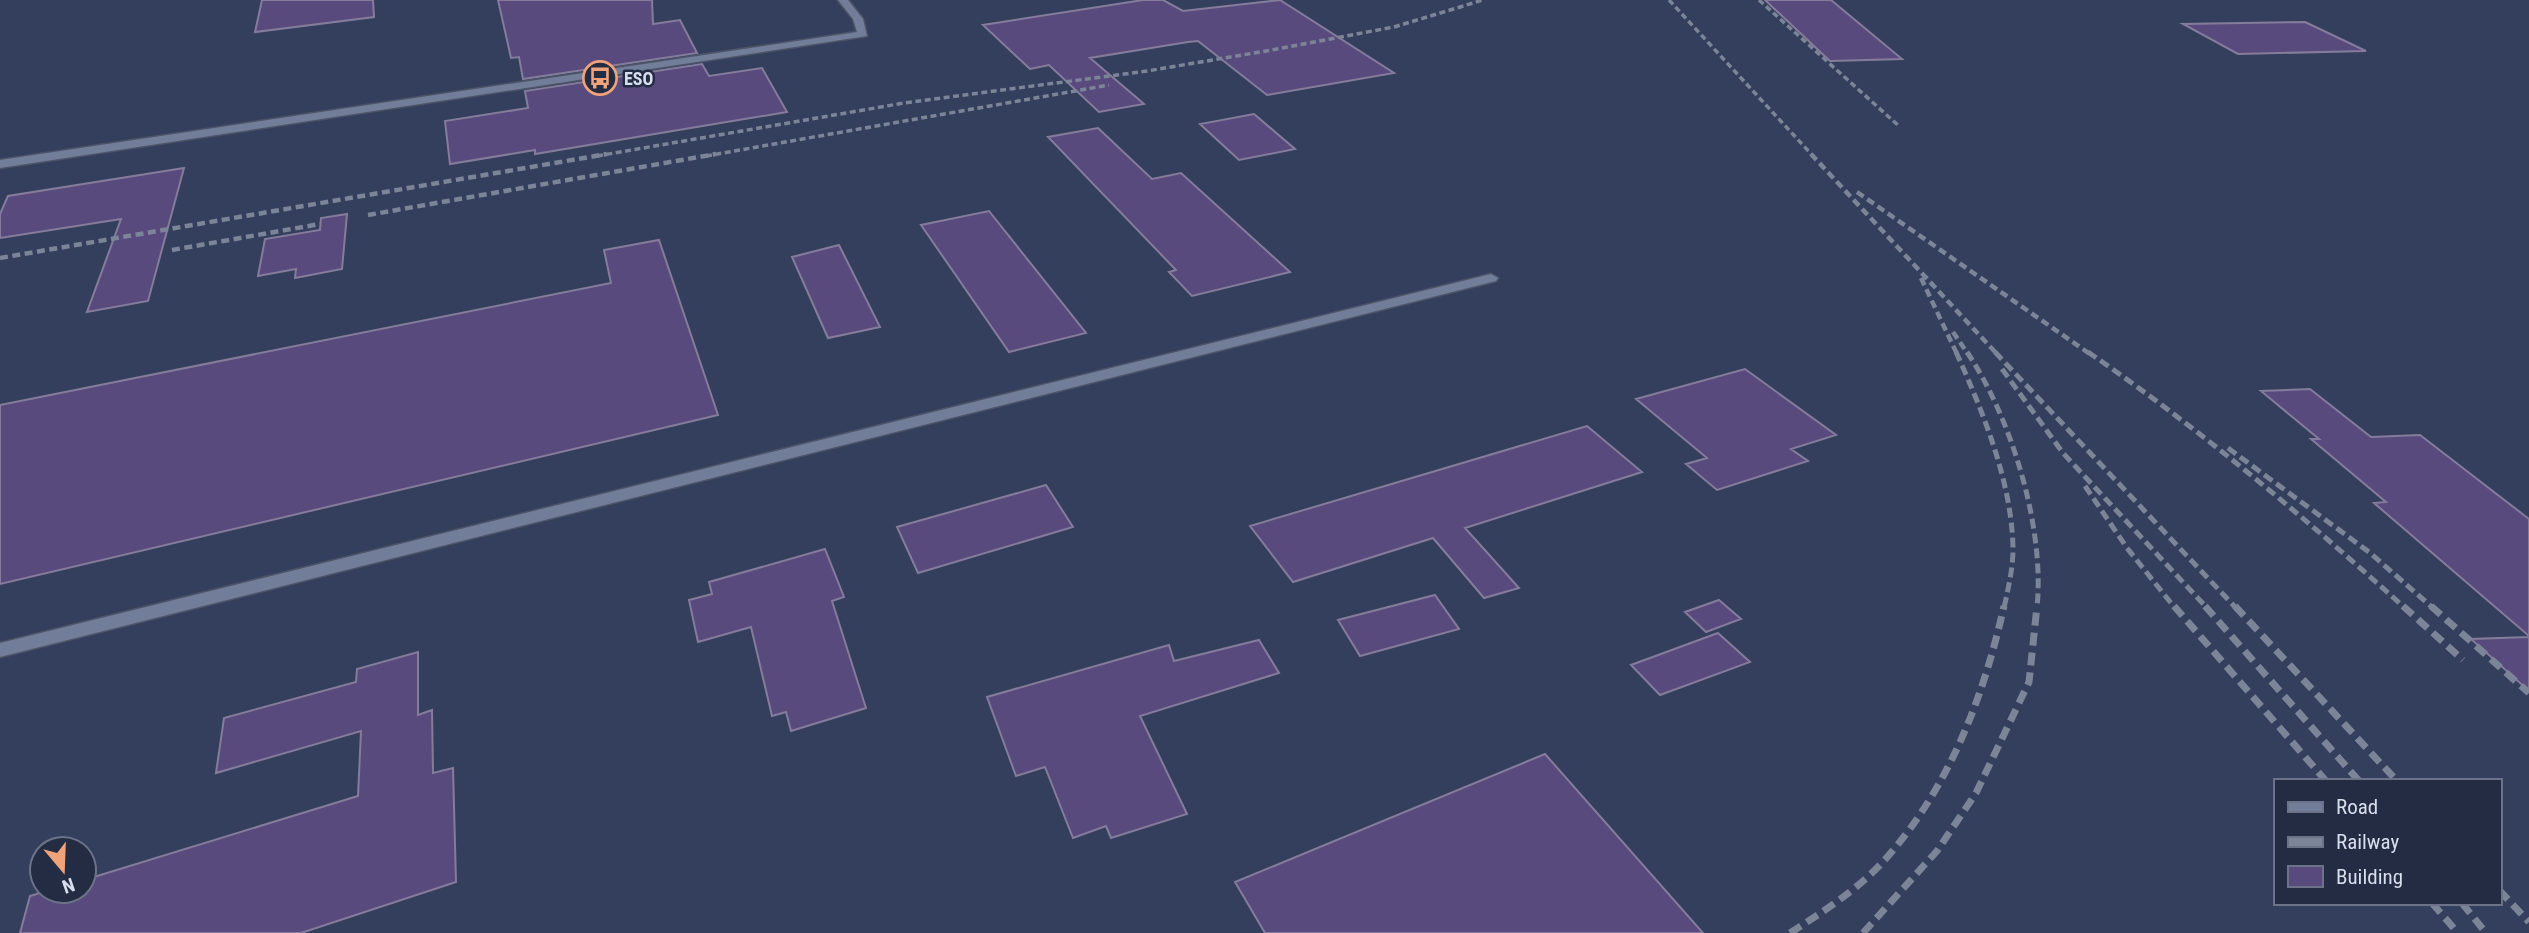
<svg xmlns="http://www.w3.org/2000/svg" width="2529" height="933" viewBox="0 0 2529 933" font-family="'Roboto Condensed',sans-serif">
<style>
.built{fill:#343f5e;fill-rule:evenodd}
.building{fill:#594a7d;stroke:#847c9a;stroke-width:2}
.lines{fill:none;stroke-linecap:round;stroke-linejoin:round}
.minor-casing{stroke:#4c5468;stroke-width:3}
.minor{fill:#727d99;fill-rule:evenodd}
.rail-far3{stroke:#7c8498;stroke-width:3.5;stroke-dasharray:6 3.5;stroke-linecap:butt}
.rail-far2{stroke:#7c8498;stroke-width:4.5;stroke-dasharray:8 4.5;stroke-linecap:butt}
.rail-far1{stroke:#7c8498;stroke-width:5;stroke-dasharray:10 5;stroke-linecap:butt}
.rail{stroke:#7c8498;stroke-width:7;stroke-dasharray:13 7;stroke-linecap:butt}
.labels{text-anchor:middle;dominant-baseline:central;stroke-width:5;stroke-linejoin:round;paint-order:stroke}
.far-poi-label{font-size:18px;font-weight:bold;fill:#d7deed;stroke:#242c44;text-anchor:start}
</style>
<rect width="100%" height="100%" fill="#2e374f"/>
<!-- built -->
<path class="built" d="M0 0H2529V933H0ZM2275 781H2499V903H2275ZM42 849H84V891H42Z"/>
<!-- building -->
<path class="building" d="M262 0H373L374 17 255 32Z
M498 0H652L653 24 680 20 697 53 523 79 519 57 511 58Z
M1143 0H1163L1183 11 1280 0 1394 73 1267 95 1198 41 1188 42 1090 58 1144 104 1099 112 1049 65 1030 69 983 25Z
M1765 0H1831L1902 59 1830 61Z
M2305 22 2366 51 2238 54 2183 24Z
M702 64 709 76 762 68 787 112 535 154V150L450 164 445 121 528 108 525 91Z
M1254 114 1295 149 1239 160 1200 124Z
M1098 128 1152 179 1181 173 1290 272 1192 296 1169 272 1176 270 1048 137Z
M184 168 148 301 87 312 121 219 0 238V214L8 196Z
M989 211 1086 333 1009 352 921 225Z
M347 214 342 269 295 278 296 269 258 276 265 239 320 230 321 218Z
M659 240 718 415 0 584V405L611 283 604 250Z
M839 245 880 327 828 338 792 257Z
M1745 369 1836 435 1791 449 1808 461 1717 490 1686 464 1707 458 1636 399Z
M2310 389 2371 437 2420 435 2529 519V636L2374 503 2386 502 2311 439H2319L2261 391Z
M1587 426 1642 472 1465 528 1519 588 1484 598 1433 538 1293 582 1250 526Z
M1046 485 1073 527 918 573 897 527Z
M825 549 844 597 832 601 866 708 791 731 786 712 772 716 751 627 698 642 689 600 712 594 709 582Z
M1435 595 1459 629 1360 656 1338 620Z
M1719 600 1741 619 1706 632 1685 612Z
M1718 633 1750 662 1660 695 1631 665Z
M2529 637V691L2471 639Z
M1259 640 1279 673 1140 716 1187 814 1111 838 1106 826 1073 838 1045 767 1016 776 987 697 1169 645 1174 661Z
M418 652V715L432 710 433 773 453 768 456 882 301 933H20L30 896 46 891H84V880L358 796 361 731 216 773 224 718 356 682 357 669Z
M1545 754 1703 933H1265L1235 882Z"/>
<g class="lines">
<!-- minor casing -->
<g class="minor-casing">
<path id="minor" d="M838 0H848L863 19 867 36 0 168V160L857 32 853 19Z
M1491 274 1498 278 1496 281 0 657V643Z"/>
</g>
<!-- minor -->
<use href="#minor" class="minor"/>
<!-- rail-far3 -->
<path class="rail-far3" d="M1669 0 1813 156
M1759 0 1900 127
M597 156 904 103 1147 71 1266 51 1394 27 1483 0
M706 156 1109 85"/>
<!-- rail-far2 -->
<path class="rail-far2" d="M1811 154 1997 354
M1857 192 2090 354
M368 215 716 154
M172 250 320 224
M0 258 607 154
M1921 278 1957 354
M1953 332 1968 354"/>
<!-- rail-far1 -->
<path class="rail-far1" d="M1956 352C1983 412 2012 482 2013 549 2013 569 2008 589 2004 608
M1967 352C2012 419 2045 528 2037 608
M1995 352 2236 608
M2088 352C2200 429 2305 518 2405 608
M2002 369 2063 453 2207 608
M2228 448 2369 552 2433 608
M2085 486 2127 548 2175 608"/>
<!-- rail -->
<path class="rail" d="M2174 606 2326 781
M2205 606 2359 781
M2235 606 2397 781
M2403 606 2463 660
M2431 606 2529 693
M2499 890 2529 922
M2432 903 2458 933
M2462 903 2486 933
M1790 933C1821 913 1854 892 1880 865 1947 793 1983 700 2004 606
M1863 933 1937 851 1976 793 2029 682 2037 606"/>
</g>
<!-- icons -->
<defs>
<g id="bus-ring" transform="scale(1.75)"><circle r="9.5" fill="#242c44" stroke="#f0a27a" stroke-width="1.5"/><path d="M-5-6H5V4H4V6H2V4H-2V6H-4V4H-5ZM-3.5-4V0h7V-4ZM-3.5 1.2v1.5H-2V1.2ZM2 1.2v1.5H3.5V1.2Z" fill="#f0a27a"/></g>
</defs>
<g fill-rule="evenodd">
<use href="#bus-ring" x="600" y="78"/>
</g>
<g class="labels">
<!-- far-poi labels -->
<g class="far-poi-label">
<text x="624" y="78">ESO</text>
</g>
</g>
<!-- legend -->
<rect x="2274" y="779" width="228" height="126" fill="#242c44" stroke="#6c7388" stroke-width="2"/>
<rect x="2288" y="802" width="35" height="10" fill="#727d99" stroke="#6c7388" stroke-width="2"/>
<text x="2336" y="814" font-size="21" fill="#d7deed">Road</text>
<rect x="2288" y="837" width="35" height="10" fill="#7c8498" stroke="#6c7388" stroke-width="2"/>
<text x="2336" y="849" font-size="21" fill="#d7deed">Railway</text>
<rect x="2288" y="866" width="35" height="21" fill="#594a7d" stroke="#6c7388" stroke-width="2"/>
<text x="2336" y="884" font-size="21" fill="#d7deed">Building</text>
<!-- north arrow -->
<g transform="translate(63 870) rotate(161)"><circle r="33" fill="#242c44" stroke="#6c7388" stroke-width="2"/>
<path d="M0-5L12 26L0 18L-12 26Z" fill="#f0a27a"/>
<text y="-10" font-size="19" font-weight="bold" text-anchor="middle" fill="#d7deed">N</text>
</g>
</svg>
